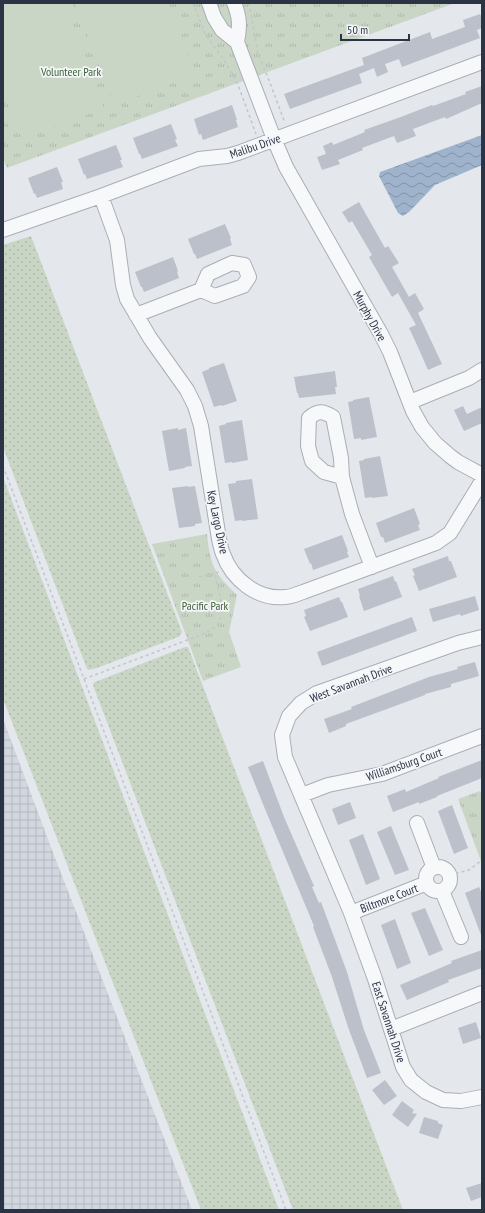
<svg xmlns="http://www.w3.org/2000/svg" width="485" height="1213" viewBox="0 0 485 1213" font-family="'PT Sans Narrow',sans-serif">
<style>
.industrial{fill:url(#industrial-grid)}
.grass{fill:url(#grass-dots)}
.park{fill:url(#park-tufts)}
.pitch{fill:#c9d6c5}
.water{fill:url(#water-waves)}
.building{fill:#bbc0ca}
.lines{fill:none;stroke-linecap:round;stroke-linejoin:round}
.minor-casing{stroke:#a9aeb7;stroke-width:16}
.path{stroke:#c2c5cb;stroke-width:1.5;stroke-dasharray:3 3;stroke-linecap:butt}
.minor{stroke:#f7f8fa;stroke-width:14}
.labels{text-anchor:middle;dominant-baseline:central;stroke-width:3.5;stroke-linejoin:round;paint-order:stroke}
.park-label{font-size:12px;fill:#3f6138;stroke:#f4f6f9}
.street-label{font-size:12px;fill:#2b3445;stroke:#f4f6f9}
</style>
<defs>
<pattern id="industrial-grid" width="8" height="8" patternUnits="userSpaceOnUse"><rect width="8" height="8" fill="#d2d6de"/><path d="M0 4h8M4 0v8" fill="none" stroke="#b4b8c0"/></pattern>
<pattern id="grass-dots" width="8" height="8" patternUnits="userSpaceOnUse"><rect width="8" height="8" fill="#c9d6c5"/><path d="M2 2h.1M6 6h.1" fill="none" stroke="#adb8ab" stroke-width="1.8" stroke-linecap="round"/></pattern>
<pattern id="park-tufts" width="24" height="20" patternUnits="userSpaceOnUse"><rect width="24" height="20" fill="#c9d6c5"/><path d="M3 7l-1-3M5 7V3M7 7l1-3M15 17l-1-3M17 17v-4M19 17l1-3" fill="none" stroke="#adb8ab"/></pattern>
<pattern id="water-waves" width="16" height="10" patternUnits="userSpaceOnUse"><rect width="16" height="10" fill="#9fb4cc"/><path d="M0 5q4-4 8 0t8 0" fill="none" stroke="#8293a7"/></pattern>
</defs>
<rect width="100%" height="100%" fill="#e4e7ec"/>
<!-- industrial -->
<path class="industrial" d="M3 719 52 850 192 1210H3Z"/>
<!-- grass -->
<path class="grass" d="M31 236 182 632 180 636 178 637 97 668 89 670 87 669 3 447V245Z
M3 477 279 1210H201L3 699Z
M185 647H188L403 1210H293L94 688 93 684 95 682Z"/>
<!-- park -->
<path class="park" d="M3 3H455L7 168 3 158Z
M207 534C208 543 209 553 212 562 216 575 227 585 237 595L229 632 241 667 203 681 152 544Z
M480 791 482 793V864L458 799Z"/>
<!-- pitch -->
<path class="pitch" d="M3 3H64L104 108 22 139 3 89Z
M75 3H169L195 75 114 105Z"/>
<!-- water -->
<path class="water" d="M482 135V165L435 185 409 212 403 216 398 213 379 176 380 172Z"/>
<!-- building -->
<path class="building" d="M480 14 482 18V28L477 30 480 38 402 67 399 59 385 64 388 72 377 77 374 68 359 74 362 83 290 109 284 94 364 65 362 58 430 32 432 39 465 27 463 20Z
M482 86V103L446 119 445 117 413 129 416 136 397 143 394 136 362 148 363 150 338 160 340 164 322 170 317 157 326 154 323 146 332 142 333 145 365 132 364 130 398 118 432 105 433 106 466 94 465 92Z
M232 105 237 120H236L238 127 203 140 201 134 199 135 194 119Z
M171 124 177 139 175 140 178 146 142 159 140 154H139L133 138Z
M116 145 122 160H120L123 167 87 179 85 174 84 175 78 159Z
M57 167 63 182H61L63 189 37 198 35 193 34 194 28 178Z
M359 202 385 248 388 246 399 263 392 267 409 297 415 293 424 309 418 313 442 364 428 370 417 345 409 328 416 325 398 293 392 297 369 257 372 255 352 221 349 223 342 212Z
M225 224 231 238 230 239 232 245 197 259 195 254H194L188 239Z
M173 257 178 271 177 272 179 278 144 292 142 287H141L135 272Z
M224 363 237 401 222 406 221 405 214 407 202 372 209 369V368Z
M335 371 337 387H335L336 394 299 398 298 393H297L294 377Z
M369 397 377 437 361 440V438L354 439 348 402 353 401V400Z
M463 406 467 414 482 407V423L464 431 454 410Z
M242 420 248 460 232 463V462L225 463 219 426 226 424V423Z
M178 428V430L186 428 192 466 185 467V468L169 471 162 431Z
M380 456 388 496 372 498V497L365 498 359 461 364 460V459Z
M252 479 258 519 242 521V520L235 521 228 484 236 483V481Z
M188 486V487L195 486 202 523 195 524V526L179 528 172 488Z
M414 508 420 524 418 525 420 530 385 543 383 537H381L376 523Z
M342 535 348 551 347 552 349 557 313 570 311 563 310 564 304 549Z
M448 556 449 561H451L457 577 419 591 413 576 415 575 412 569Z
M393 576 395 582 396 581 402 597 364 611 359 596H360L358 589Z
M475 596 479 610 461 616 460 614 433 622 429 609Z
M339 597 341 602H342L348 617 310 631 304 617 306 616 304 610Z
M412 617 417 631 322 666 317 652Z
M475 662 479 676 451 684V687L425 694V695L346 724V726L329 733 324 719 352 709 351 707 429 677 458 669 457 667Z
M482 760V778L437 796V797L419 804V802L393 812 387 796 405 789 406 792 439 778 438 777Z
M263 761 284 817 314 886 312 887 319 903 321 902 324 910 347 972 364 1030 381 1073 367 1078 348 1027 332 977 313 927 314 926 265 809 248 767Z
M350 802 356 818 338 825 332 809Z
M452 805 468 848 454 854 438 811Z
M391 826 409 870 395 875 377 832Z
M363 834 380 879 366 885 349 840Z
M479 887 482 894 481 935 465 893Z
M425 908 443 950 429 956 411 913Z
M395 919 411 963 397 969 381 925Z
M482 950V968L448 980 449 982 407 1000 400 985 452 963 451 961Z
M476 1022 481 1038 463 1044 458 1028Z
M385 1080 397 1096 384 1105 372 1090Z
M402 1101 414 1110 412 1113 417 1114 408 1127 392 1115Z
M424 1117 438 1121V1123L443 1125 438 1139 419 1133Z
M482 1183V1197L471 1201 466 1188Z"/>
<g class="lines">
<!-- minor casing -->
<g class="minor-casing">
<path id="minor" d="M209 3 214 17 222 30 237 42
M234 3C240 17 240 27 237 42L274 139 286 167 381 334 390 352 413 411 422 427 435 443 450 456 458 462 482 475
M101 196 117 240 123 285 127 299 150 338 187 390 195 406 201 426 219 539C220 544 221 549 223 554 232 579 257 600 285 597 291 597 297 594 303 592L436 543 450 533 482 481
M3 230 101 196 199 159 227 156 238 153 482 62
M136 315 201 290 215 296 243 286 249 277 244 265 232 263 208 274 201 290
M410 402 469 378 482 370
M342 477 324 472 312 461 308 446 309 418C318 410 323 411 333 417L341 458 342 477 352 514 372 567
M482 637 458 643 317 693 301 703 289 716 282 735 285 757 351 913 375 979 403 1067 411 1080 426 1092 443 1100 461 1101 482 1097
M302 795 328 785 382 774 482 736
M417 823 434 868
M426 879a12 12 0 1 1 24 0a12 12 0 1 1-24 0Z
M442 891 461 937
M351 913 427 883
M391 1029 482 993"/>
</g>
<!-- path -->
<path class="path" d="M193 3 205 34 222 57 237 82 256 134
M249 3 258 54 267 75 285 123
M3 466 286 1210
M199 577 215 573
M84 679 198 636C205 633 212 630 217 625 227 613 217 587 215 573L219 572
M450 875 469 870 482 860"/>
<!-- minor -->
<use href="#minor" class="minor"/>
</g>
<g class="labels">
<!-- park labels -->
<g class="park-label">
<text x="71" y="71">Volunteer Park</text>
<text x="205" y="605">Pacific Park</text>
</g>
<!-- street labels -->
<g class="street-label">
<text transform="translate(255 146) rotate(-19)">Malibu Drive</text>
<text transform="translate(370 316) rotate(61)">Murphy Drive</text>
<text transform="translate(218 522) rotate(78)">Key Largo Drive</text>
<text transform="translate(351 683) rotate(-21)">West Savannah Drive</text>
<text transform="translate(404 764) rotate(-19)">Williamsburg Court</text>
<text transform="translate(389 898) rotate(-21)">Biltmore Court</text>
<text transform="translate(389 1022) rotate(72)">East Savannah Drive</text>
</g>
</g>
<!-- border -->
<rect width="485" height="1213" fill="none" stroke="#2b3445" stroke-width="8"/>
<!-- scale -->
<path d="M341 34v6h68v-6" fill="none" stroke="#2b3445" stroke-width="2"/>
<text x="347" y="34" font-size="12" fill="#2b3445" stroke="#f4f6f9" stroke-width="3" paint-order="stroke">50 m</text>
</svg>
